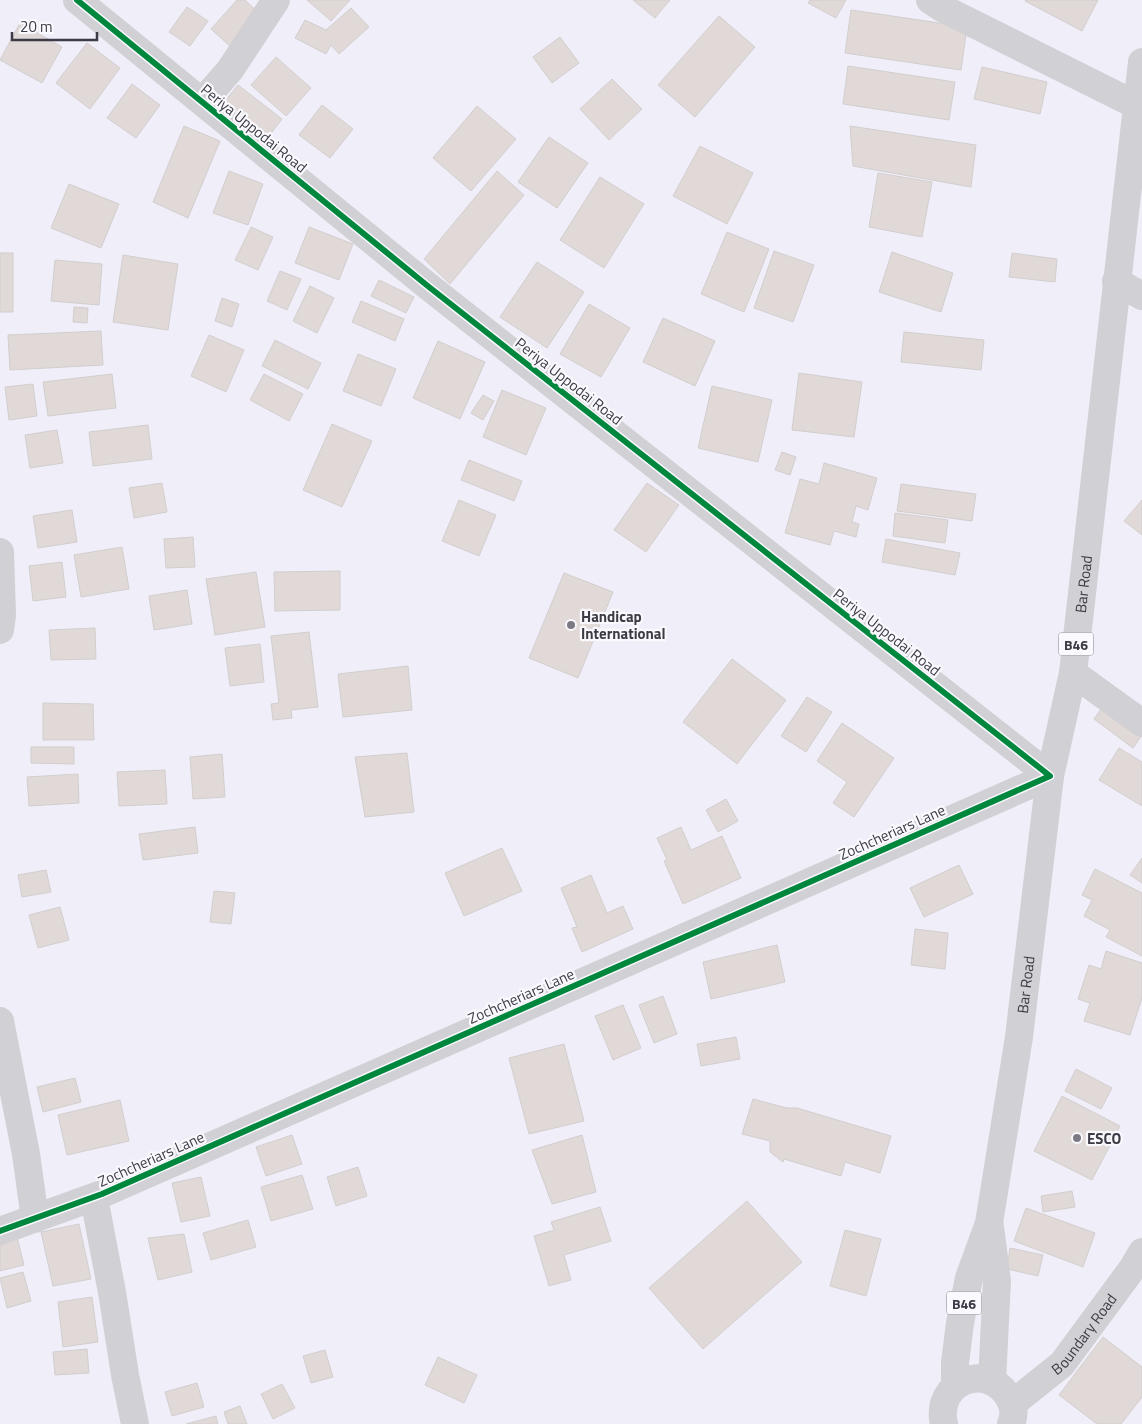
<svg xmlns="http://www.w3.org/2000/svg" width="1142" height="1424" viewBox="0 0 1142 1424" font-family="'Titillium Web',sans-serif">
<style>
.building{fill:#e0d9d7;stroke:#d2cecf}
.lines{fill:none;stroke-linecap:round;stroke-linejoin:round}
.minor{stroke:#d1d0d4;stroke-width:28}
.major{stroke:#d1d0d4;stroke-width:28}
.cycleway-casing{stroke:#faf9fe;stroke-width:9}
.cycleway{stroke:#00873e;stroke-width:6}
.poi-dot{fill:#7c7a84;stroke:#faf9fe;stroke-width:2}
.labels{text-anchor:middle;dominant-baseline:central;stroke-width:4.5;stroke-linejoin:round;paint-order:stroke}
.shield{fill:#faf9fe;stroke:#76747c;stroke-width:1}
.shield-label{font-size:14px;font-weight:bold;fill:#3d3b45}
.street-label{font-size:15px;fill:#3d3b45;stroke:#faf9fe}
.poi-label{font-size:15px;font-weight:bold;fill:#3d3b45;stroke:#faf9fe;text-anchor:start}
</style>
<rect width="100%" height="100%" fill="#f0eef8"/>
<!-- building -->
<path class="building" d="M237 0H245L262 16 232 48 211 29Z
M307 0H350L331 21Z
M633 0H670L655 18Z
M810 0H846L836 18 808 3Z
M1026 0H1098L1082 31 1025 1Z
M187 7 208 21 190 46 169 32Z
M351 8 369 27 339 54 331 45 326 54 295 38 305 20 326 30Z
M851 10 967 27 961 70 845 53Z
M719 16 755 47 695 117 658 85Z
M20 23 62 47 42 83 0 60Z
M560 37 579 63 552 83 533 57Z
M87 43 120 68 90 109 56 83Z
M276 57 311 88 286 116 251 85Z
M848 66 955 82 949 120 843 104Z
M982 67 1047 82 1040 114 974 99Z
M612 79 642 109 609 140 580 109Z
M132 84 160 105 136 138 107 118Z
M238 85 282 119 269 136 225 101Z
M322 105 353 129 330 158 299 135Z
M477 106 516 139 471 191 433 158Z
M184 126 220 141 188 218 153 202Z
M850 126 976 145 971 187 853 166Z
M549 137 588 163 557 208 518 182Z
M700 146 753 173 727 224 673 196Z
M229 171 263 184 248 225 213 213Z
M497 171 524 195 450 284 424 259Z
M878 173 932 182 922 237 869 227Z
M600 177 644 204 604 268 560 240Z
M69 184 119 204 101 248 51 228Z
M251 227 273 237 258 270 235 260Z
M309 227 353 244 339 280 295 263Z
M727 232 769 249 744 312 701 294Z
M774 251 814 265 793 322 754 308Z
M892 252 953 273 941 312 879 292Z
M0 253H13V312H0Z
M1012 253 1057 259 1055 282 1009 277Z
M123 255 178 264 168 330 113 322Z
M55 260 102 264 99 305 51 301Z
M537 262 584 292 547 348 500 317Z
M280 271 301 279 287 310 267 301Z
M379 280 414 297 406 313 371 296Z
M310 286 334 298 317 333 293 321Z
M222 298 239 304 232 327 215 321Z
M361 301 404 319 395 341 352 322Z
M589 304 630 328 601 377 560 354Z
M74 307 88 308 87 323 73 322Z
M663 318 715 341 695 386 643 362Z
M101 331 103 365 10 370 8 335Z
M904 332 984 340 981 370 901 362Z
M209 335 244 350 226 392 191 376Z
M275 340 321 363 308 389 262 366Z
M438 341 485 362 460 419 413 398Z
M358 354 396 369 381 406 343 391Z
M799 373 862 382 854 437 792 430Z
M112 374 116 408 48 416 43 382Z
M264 374 303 394 289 421 250 400Z
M33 384 37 416 9 420 5 387Z
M712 386 772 400 758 462 698 448Z
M502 390 546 408 526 455 483 437Z
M483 395 494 401 483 420 471 413Z
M332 424 372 441 342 507 303 490Z
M148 425 152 459 93 466 89 432Z
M57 430 63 463 30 468 25 435Z
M782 452 796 457 790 475 775 470Z
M469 460 522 481 514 501 461 480Z
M824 463 877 478 868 510 856 506 852 522 859 524 856 537 834 531 830 545 785 533 800 479 819 484Z
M162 483 167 512 134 518 129 488Z
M647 483 679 505 646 552 614 530Z
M901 484 976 494 972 521 897 511Z
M459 500 496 515 479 556 442 541Z
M1142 500V535L1124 521Z
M72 510 77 542 38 548 33 516Z
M895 513 948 520 945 543 893 536Z
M193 537 195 567 166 568 164 539Z
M886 539 960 553 955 575 882 562Z
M122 547 129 589 81 597 74 555Z
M62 562 66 597 33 601 29 566Z
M340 571V610L275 611 274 572Z
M256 572 265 627 215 635 206 579Z
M564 573 613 592 578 678 529 658Z
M187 590 192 624 154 630 149 596Z
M95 628 96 659 51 660 49 630Z
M309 632 318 707 291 710 292 718 273 720 271 704 279 703 271 636Z
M260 644 264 682 230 686 225 648Z
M732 659 786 700 737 764 683 722Z
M408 666 412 710 343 717 338 674Z
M807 697 832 712 806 752 781 736Z
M1106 702 1142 735 1133 748 1094 719Z
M43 703 93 704 94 740H43Z
M842 723 894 758 854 817 833 803 847 782 817 761Z
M31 747H74V764L31 763Z
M1119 748 1142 762V806L1099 780Z
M407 753 414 812 365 817 355 757Z
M222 754 225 797 193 799 190 757Z
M165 770 167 804 119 806 117 772Z
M78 774 79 803 29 806 27 777Z
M726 799 738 821 718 832 706 810Z
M195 827 198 853 143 860 139 834Z
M681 827 691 850 722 836 741 878 683 904 664 861 667 860 657 838Z
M502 848 522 891 464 916 445 873Z
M1142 858V883L1130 875Z
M959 865 973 894 924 917 910 888Z
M1095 869 1142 893V956L1106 937 1110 930 1084 916 1092 900 1082 895Z
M46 870 51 892 22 897 18 875Z
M591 875 607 913 623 906 633 929 582 952 572 928 577 927 561 888Z
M214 891 235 893 231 924 210 922Z
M60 907 69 940 38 948 29 915Z
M915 929 948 933 945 969 911 965Z
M777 945 785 982 711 999 703 962Z
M1106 951 1142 963V998L1130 1035 1084 1021 1090 1003 1078 999 1089 965 1101 969Z
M663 996 677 1034 654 1043 639 1005Z
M623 1005 641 1048 613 1060 595 1016Z
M736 1037 740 1059 701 1066 697 1044Z
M564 1044 584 1121 529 1134 509 1058Z
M1076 1069 1112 1088 1101 1109 1065 1091Z
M75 1078 81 1102 43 1112 37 1087Z
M1062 1096 1120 1126 1092 1180 1034 1151Z
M753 1099 787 1108H797L891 1136 880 1173 845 1162 841 1176 784 1159 783 1162 770 1152V1141L742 1134Z
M120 1100 129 1141 67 1155 58 1115Z
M292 1135 302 1164 266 1176 256 1147Z
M582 1135 596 1192 552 1204 532 1150Z
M358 1167 367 1196 336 1206 327 1177Z
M302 1175 313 1209 271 1221 261 1187Z
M201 1177 210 1216 181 1222 172 1183Z
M1072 1191 1075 1207 1043 1212 1041 1196Z
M747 1201 802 1262 703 1349 649 1288Z
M600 1207 611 1241 564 1255 571 1280 549 1286 534 1236 554 1230 551 1222Z
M1026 1208 1095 1233 1083 1267 1014 1241Z
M248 1220 256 1247 211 1260 203 1233Z
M79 1224 91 1279 53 1286 41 1232Z
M845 1230 881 1239 866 1296 830 1286Z
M184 1234 192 1272 158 1280 148 1238Z
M17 1237 24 1265 0 1271V1241Z
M1010 1248 1043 1255 1038 1276 1007 1269Z
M23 1272 31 1301 7 1308 0 1278Z
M92 1297 98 1342 63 1347 58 1302Z
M1103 1337 1142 1367V1397L1121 1424H1097L1059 1395Z
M87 1349 89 1373 55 1375 53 1352Z
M325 1350 333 1377 311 1383 303 1356Z
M438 1357 477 1375 464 1403 425 1385Z
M197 1383 204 1407 172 1416 165 1392Z
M282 1384 295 1408 273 1419 261 1394Z
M240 1406 247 1424H228L224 1412Z
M216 1416 218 1424H186Z"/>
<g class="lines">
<!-- minor -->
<path class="minor" d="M930 0 942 8 1136 105
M202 102 230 70 276 0
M1116 281 1142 296
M0 552 2 615 0 630
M1073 673 1142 723
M0 1021 26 1154 35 1219
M94 1198 112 1292 125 1375 135 1424
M0 1231 102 1194 1050 776 429 287 77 0"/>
<!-- major -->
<g class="major">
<path d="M990 1227 997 1281 992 1381"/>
<path id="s1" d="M955 1386V1363L960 1323 969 1278 989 1223 1019 1037 1050 776 1073 673 1142 62"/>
<path id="s2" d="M1012 1404 1062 1364 1132 1269 1142 1252"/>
<path d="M944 1424C934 1382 987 1360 1009 1398 1014 1406 1015 1415 1011 1424"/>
</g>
<!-- cycleway casing -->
<g class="cycleway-casing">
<path id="cycleway" d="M0 1231 102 1194 1050 776 429 287 77 0"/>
</g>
<!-- cycleway -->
<use href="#cycleway" class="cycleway"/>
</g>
<!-- markers -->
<g class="poi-dot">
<circle cx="571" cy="625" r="5"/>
<circle cx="1077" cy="1138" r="5"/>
</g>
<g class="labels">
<!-- shield labels -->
<g class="shield">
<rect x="1058.5" y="632.5" width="35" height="23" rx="4"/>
<rect x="946.5" y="1291.5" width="35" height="23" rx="4"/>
</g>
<g class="shield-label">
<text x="1076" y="644">B46</text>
<text x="964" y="1303">B46</text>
</g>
<!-- street labels -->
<g class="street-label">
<text transform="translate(254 128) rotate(39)">Periya Uppodai Road</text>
<text transform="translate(569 381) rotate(38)">Periya Uppodai Road</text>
<text stroke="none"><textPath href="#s1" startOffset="814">Bar Road</textPath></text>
<text transform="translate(887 632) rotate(38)">Periya Uppodai Road</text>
<text transform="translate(892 832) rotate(-24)">Zochcheriars Lane</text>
<text stroke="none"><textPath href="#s1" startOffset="409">Bar Road</textPath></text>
<text transform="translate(521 996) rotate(-24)">Zochcheriars Lane</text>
<text transform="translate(151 1159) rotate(-24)">Zochcheriars Lane</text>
<text stroke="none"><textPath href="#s2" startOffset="101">Boundary Road</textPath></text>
</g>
<!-- poi labels -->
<g class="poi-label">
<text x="581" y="616">Handicap<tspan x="581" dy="17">International</tspan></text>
<text x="1087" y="1138">ESCO</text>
</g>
</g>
<!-- scale -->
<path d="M12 32v8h85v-8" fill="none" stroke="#3d3b45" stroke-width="2.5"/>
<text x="20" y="32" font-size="15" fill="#3d3b45" stroke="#faf9fe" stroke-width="4" paint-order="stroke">20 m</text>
</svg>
